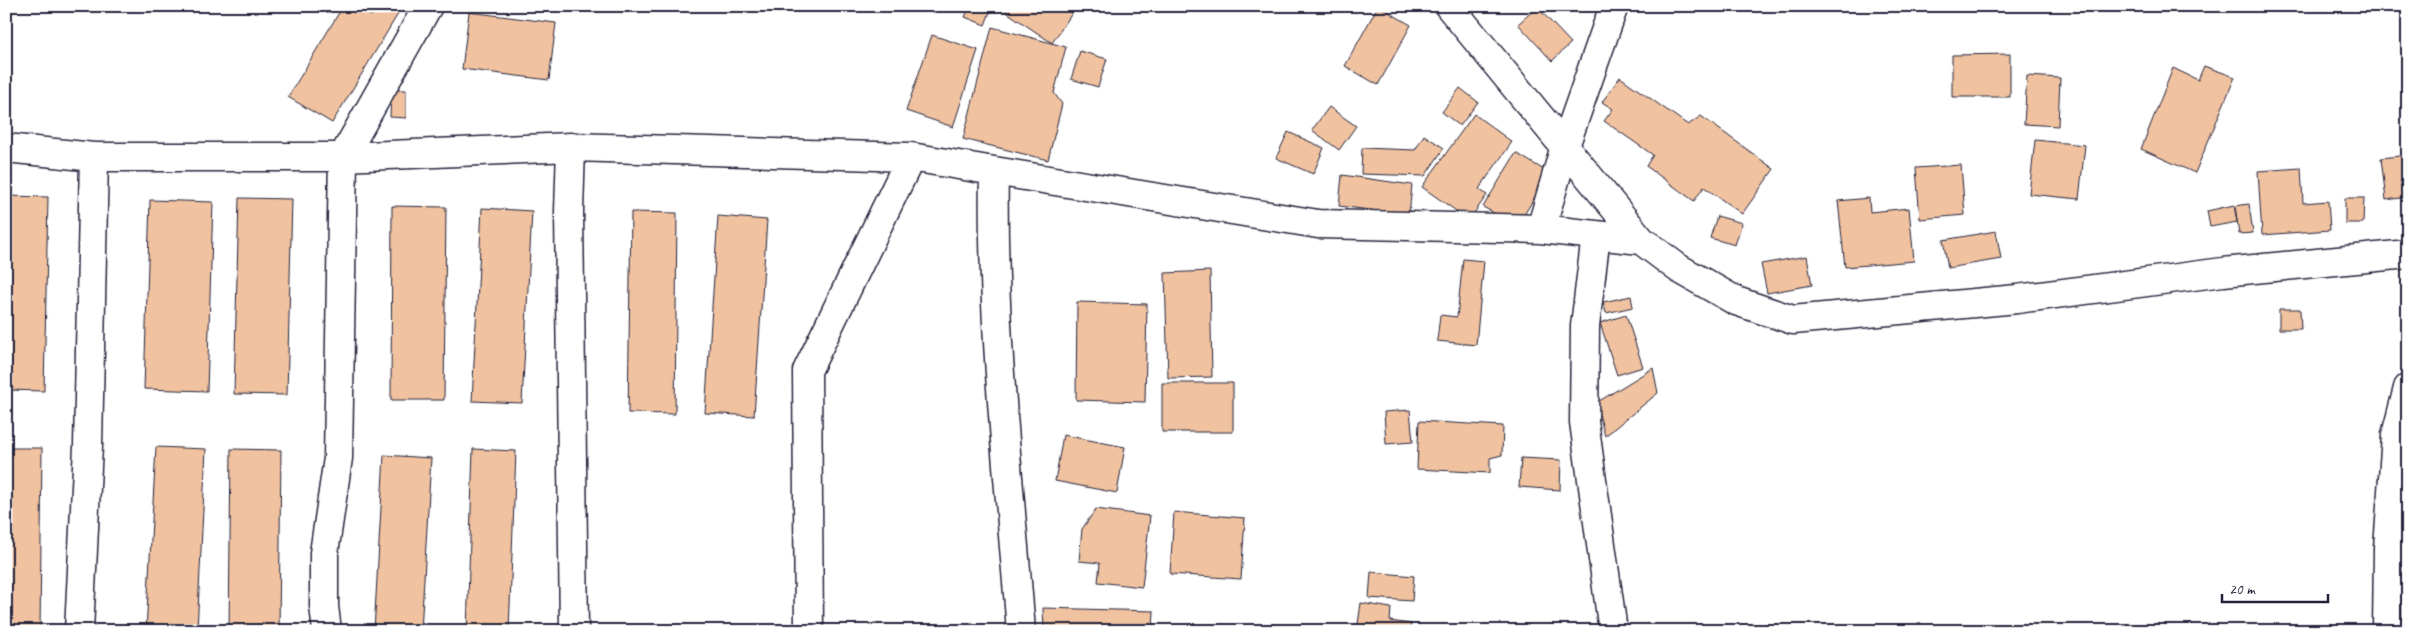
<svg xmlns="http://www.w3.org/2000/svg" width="2414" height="637" viewBox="0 0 2414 637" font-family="Caveat,sans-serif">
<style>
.building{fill:#f0c2a0;stroke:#22223b}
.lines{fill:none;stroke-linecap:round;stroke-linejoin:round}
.minor-casing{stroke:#22223b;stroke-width:31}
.minor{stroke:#fff;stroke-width:28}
</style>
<rect width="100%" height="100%" fill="#fff"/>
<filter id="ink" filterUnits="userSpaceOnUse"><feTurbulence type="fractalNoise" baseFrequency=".02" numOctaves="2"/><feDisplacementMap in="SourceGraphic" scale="10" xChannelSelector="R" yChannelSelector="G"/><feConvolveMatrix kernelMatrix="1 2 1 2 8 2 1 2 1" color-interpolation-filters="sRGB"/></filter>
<g filter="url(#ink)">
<!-- building -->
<path class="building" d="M343 6H356L371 16 377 6H386L398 14 332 123 288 97Z
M970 6 992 7 985 25 965 17Z
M1009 6H1077L1052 43 1005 11Z
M1378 6 1411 25 1378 85 1345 66Z
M1537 7 1571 43 1552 61 1518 24Z
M469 12 556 23 549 80 462 69Z
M992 27 1066 47 1054 93 1062 104 1048 160 963 139Z
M932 35 978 50 953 127 906 111Z
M1080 51 1107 59 1098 87 1071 79Z
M2010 54V97H1952V55Z
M2204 66 2235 77 2195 173 2141 149 2173 68 2198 80Z
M2027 76 2060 78 2058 126 2024 124Z
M1620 77 1688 125 1701 116 1774 169 1742 214 1704 187 1694 201 1646 166 1653 155 1604 121 1613 109 1602 102Z
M1460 88 1478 102 1460 126 1442 112Z
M391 90H406V118L390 117Z
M1329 107 1356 126 1339 150 1312 130Z
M1474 114 1512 142 1479 189 1487 195 1469 220 1422 187Z
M1288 132 1324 148 1313 174 1276 158Z
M1424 135 1444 148 1425 176 1361 174 1362 148 1415 150Z
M2035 140 2085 145 2079 199 2029 194Z
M1516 153 1549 173 1521 220 1509 213 1505 219 1483 207Z
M2408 155V197L2386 200 2381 158Z
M1961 165 1965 215 1920 219 1916 168Z
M2301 168 2303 203 2328 201 2330 230 2262 235 2258 171Z
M1342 175 1412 185 1409 215 1339 206Z
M6 196 48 197 44 391 6 390Z
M239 198 292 199 287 395 234 394Z
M1869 198 1870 212 1909 208 1914 261 1845 267 1838 201Z
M2345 198H2364L2363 223H2345Z
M150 200 213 202 207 391 144 389Z
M2249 204 2253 233 2239 234 2235 206Z
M2234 205 2237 222 2210 227 2207 211Z
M392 206 446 207 444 400H391Z
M482 208 532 211 522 403 472 401Z
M631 212 677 213 675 414 628 413Z
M718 216 767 220 754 416 705 413Z
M1717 216 1742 223 1735 245 1710 238Z
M1996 231 2001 259 1948 268 1943 240Z
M1807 256 1812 285 1767 293 1761 264Z
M1463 259 1484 261 1476 345 1437 341 1440 315 1457 317Z
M1210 271 1212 377 1168 378 1165 273Z
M1631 296 1633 307 1606 313 1603 302Z
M1077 302 1147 304 1145 402 1076 400Z
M2279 309H2300L2301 329H2279Z
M1626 315 1643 367 1617 375 1600 323Z
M1653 368 1658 393 1605 436 1596 403Z
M1162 383H1233V432H1162Z
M1410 410 1413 442 1386 444 1384 412Z
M1419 421 1503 426 1502 455 1490 458V473L1417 469Z
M1063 435 1125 447 1117 493 1055 481Z
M156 447 206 449 197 631H146Z
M6 448H42L40 631H6Z
M231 449 281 450 279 631H229Z
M473 449 516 451 509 631H467Z
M384 455 431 458 421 631H374Z
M1521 458 1561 460 1560 490 1519 487Z
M1096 509 1150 516 1142 587 1098 582 1100 563 1079 561 1082 529Z
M1174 512 1245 518 1241 579 1170 574Z
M1371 572 1414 576 1412 601 1369 598Z
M1361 603 1391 608 1390 621 1411 624 1410 631H1357Z
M1043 608 1154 611 1153 631H1044Z"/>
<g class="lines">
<!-- minor casing -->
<g class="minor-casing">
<path id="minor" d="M1449 6 1641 240 1678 268 1736 301 1793 320 2017 299 2223 272 2408 254
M571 147 569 211 574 631
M6 148 94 157H343L571 147 911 157 994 171
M1541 229 1565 146 1614 6
M1596 235 1585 326 1584 422 1613 631
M79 631 88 446 94 157
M327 631 324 606V553L338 458 343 157 428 6
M809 631 807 371 911 157
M1021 631C1009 478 991 324 994 171L1318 224 1541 229 1641 240
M2387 631 2388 548 2396 435 2408 388"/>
</g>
<!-- minor -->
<use href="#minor" class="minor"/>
</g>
</g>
<!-- margin -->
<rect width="2414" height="637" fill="none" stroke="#fff" stroke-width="25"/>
<rect x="12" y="12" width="2389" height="612" fill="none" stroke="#22223b" stroke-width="2" filter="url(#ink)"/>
<!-- scale -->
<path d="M2222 594v8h106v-8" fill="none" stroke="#22223b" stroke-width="2.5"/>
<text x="2229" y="594" font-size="15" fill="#22223b" stroke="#ffffff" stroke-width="4" paint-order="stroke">20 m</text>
</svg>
